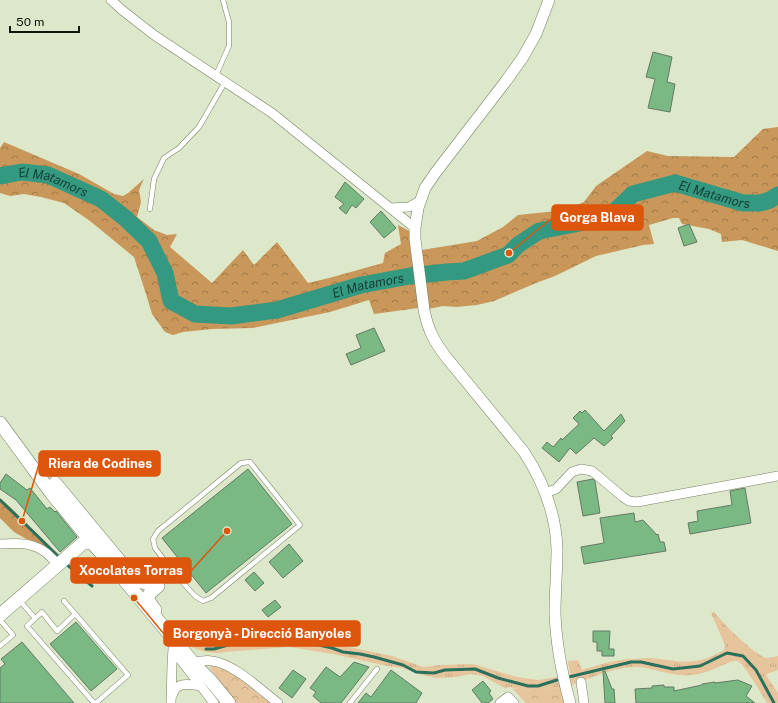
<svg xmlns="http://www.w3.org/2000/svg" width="778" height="703" viewBox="0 0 778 703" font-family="'Public Sans',sans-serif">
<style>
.grass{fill:url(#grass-tufts)}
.forest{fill:url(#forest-crowns)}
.park{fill:url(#park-crowns)}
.water{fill:#349981;stroke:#29715d}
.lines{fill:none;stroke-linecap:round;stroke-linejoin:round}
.stream{stroke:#29715d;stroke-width:3}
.river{stroke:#349981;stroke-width:17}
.building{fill:#7ab884;stroke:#637b66}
.service-casing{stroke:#778066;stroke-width:5.5}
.minor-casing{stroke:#778066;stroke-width:10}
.tertiary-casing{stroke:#778066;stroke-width:12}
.secondary-casing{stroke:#778066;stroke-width:14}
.service{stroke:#fff;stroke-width:4.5}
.minor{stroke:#fff;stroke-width:9}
.tertiary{stroke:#fff;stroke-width:11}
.secondary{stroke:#fff;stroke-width:13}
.labels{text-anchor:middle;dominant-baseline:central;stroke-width:3;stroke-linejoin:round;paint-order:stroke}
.water-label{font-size:13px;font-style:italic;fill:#164137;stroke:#dde7c9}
.leader{fill:none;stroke:#dd560c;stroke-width:1.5}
.callout-dot{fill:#dd560c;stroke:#dde7c9;stroke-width:1.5}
.callout{fill:#dd560c;stroke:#dd560c;stroke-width:1.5}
.callout-label{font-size:13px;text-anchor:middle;font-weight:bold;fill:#fff}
</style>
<defs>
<pattern id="grass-tufts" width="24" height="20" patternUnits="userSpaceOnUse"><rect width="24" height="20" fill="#e7c59c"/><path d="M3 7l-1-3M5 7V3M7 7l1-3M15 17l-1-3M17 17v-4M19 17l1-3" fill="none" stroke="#c5a885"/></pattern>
<pattern id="forest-crowns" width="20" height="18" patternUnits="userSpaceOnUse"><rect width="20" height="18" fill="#c99759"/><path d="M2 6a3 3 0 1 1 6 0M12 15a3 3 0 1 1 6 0" fill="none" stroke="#a27a48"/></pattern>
<pattern id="park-crowns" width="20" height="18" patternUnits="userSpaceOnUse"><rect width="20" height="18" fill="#e7c59c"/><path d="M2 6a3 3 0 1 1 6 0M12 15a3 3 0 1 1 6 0" fill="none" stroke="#c5a885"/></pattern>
</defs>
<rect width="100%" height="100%" fill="#dde7c9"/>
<!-- grass -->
<path class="grass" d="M714 612 730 630 750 648 763 657 768 658 778 656V670L767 674 766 675 778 693V703H767C762 695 744 663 737 661 730 660 716 669 709 671 703 673 696 675 691 675 672 677 655 668 637 667 617 666 590 678 572 685L568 661 578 660 582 670C599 665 616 659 634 659 640 658 646 658 652 658 669 660 684 664 701 660 710 658 717 654 724 650L725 645 711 613Z
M296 636 392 656 423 667 441 665 473 664 517 677 538 680 557 677 561 688 543 691H531L508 687 506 689 483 676 471 674 456 677 436 678 419 674 403 668 387 666 333 654 289 647 225 652C215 655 197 651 189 645L193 644 211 646 244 637Z"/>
<!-- forest -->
<path class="forest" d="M778 127V251L742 240 722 242 721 234 709 229 682 224 679 218H673L649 225 654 244 643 245 596 256 555 276 536 283 494 301 477 305 456 307 443 306 428 309 422 250 477 241 503 227 518 215 566 210 584 202 596 186 647 151 668 156 734 157 763 129Z
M4 142 79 174 114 194 123 196 128 193 144 179 139 190 141 202 137 217 154 230 167 235 177 234 170 247 212 283 243 250 254 265 277 242 308 283 329 278 383 263 385 253 401 244 398 225 409 231 418 308 374 314 369 300 330 312 253 328 212 329 183 332 173 335 165 332 152 314 146 294 134 257 90 221 64 203 41 197 24 194 10 196 0 193V148Z
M0 498 9 506 59 555 55 559 45 550 14 532 0 518Z"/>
<!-- park -->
<path class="park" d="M214 666C236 673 252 689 270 703H237L209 667Z
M512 688 531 691H543L561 688 564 703H526Z"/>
<!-- water -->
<path class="water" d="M518 245 514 256 511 262 505 261 502 257V251L511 250Z"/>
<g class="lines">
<!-- stream -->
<path class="stream" d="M0 500 22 521 61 559
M65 563 92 586
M206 649H214L235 643 248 642 291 641 310 643 332 648 343 652 360 654 374 657 403 665 416 672 434 673 445 670 475 669 498 678 528 686H538L557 680
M569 677 631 662H641L673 669 700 666 727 653 743 656 756 670 774 703"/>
<!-- river -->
<path class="river" id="s1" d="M0 176 22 172 48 175 101 199 125 218 149 241 165 273 171 301 195 314 231 316 277 310 361 285 410 276 447 272 464 271 508 255 518 245 539 231 595 220 614 212 633 194 675 183 743 203H760L770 200 778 195"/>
</g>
<!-- building -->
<path class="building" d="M653 52 672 57 667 82 675 84 670 112 648 108 655 79 646 77Z
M345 182 364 199 356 208 352 205 346 214 339 208 344 204 335 197Z
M381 211 396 228 384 238 370 222Z
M689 224 697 242 684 246 678 228Z
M374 328 385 351 351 365 346 354 361 348 356 335Z
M585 410 604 431 621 414 625 421 611 436 613 438 604 446 594 438 576 454 570 448 559 462 542 448 547 442 553 447 561 438 562 440 579 424 573 418 580 411 582 413Z
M248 469 292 524 206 593 162 538Z
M6 474 27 490 30 488 47 509 50 507 55 512 56 511 77 537 60 552 16 500 0 489V483Z
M593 479 595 481 600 513 583 516 577 482Z
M745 488 751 523 690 534 688 523 698 521 697 511 732 505 730 491Z
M634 513 635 522 643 520 657 535 658 534 660 542H664L666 551 584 564 581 547 604 543 600 518Z
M289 544 303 561 283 578 269 562Z
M254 572 264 583 255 591 245 580Z
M275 600 281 607 268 617 262 610Z
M76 622 117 669 91 691 50 644Z
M593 631H610L609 649H614V656H602V651H597V642H593Z
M22 642 74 703H0V668L5 664 1 659Z
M354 662 369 667 341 703H321L313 696 316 692 310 688 326 667 340 677Z
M293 670 306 679 292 698 279 688Z
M391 670 422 693 416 703H358L366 693 371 697Z
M603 671H605L612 689H614L615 703H605Z
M738 680 752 686 746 696 755 703H636L635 689 652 688V686L664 685V687H674V691L702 685V684L715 682V683Z
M483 681 491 691 489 693 493 699 488 703H482L472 690Z"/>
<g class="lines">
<!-- service casing -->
<g class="service-casing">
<path id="service" d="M216 75 229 46V22L223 0
M150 209 154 179 164 158 179 148 199 127 225 82
M158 586 174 573 155 548 153 539 158 531 241 463 250 462 300 525 211 598 203 601 195 596 174 573
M19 600 35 618
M64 601 128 675 96 703
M75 614 57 631 42 612 27 626 94 703
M0 620 13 635 0 646
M350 703 377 669"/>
</g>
<!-- minor casing -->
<g class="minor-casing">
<path id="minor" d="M111 0 122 10 154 35 272 113 415 228
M390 208 409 207 420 201
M545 493 556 489 572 472 581 469 592 471 623 497 629 501 637 502 778 476
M0 544C14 543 29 542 42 550 48 553 53 560 59 565
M173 650 214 703
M200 661C204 661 208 660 212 661 233 663 261 690 278 703
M581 682 584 703
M172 696C176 681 188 684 201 686
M171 703 172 665 173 648
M500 703 508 697 514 703"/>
</g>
<!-- tertiary casing -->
<g class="tertiary-casing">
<path id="tertiary" d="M549 0 536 34 523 57 506 81 436 172 425 188 418 208 415 228V239L424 310C428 330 434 341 446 357L524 452C543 481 556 514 557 549 557 570 555 592 555 613 556 644 562 674 570 703"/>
</g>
<!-- secondary casing -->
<g class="secondary-casing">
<path id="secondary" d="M0 423 52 494 95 546 112 565 195 665 211 681 229 703
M55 483 127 570
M131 575C140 582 146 584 158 586
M155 610C145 597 146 596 158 586
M0 615 83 543H87L89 540"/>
</g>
<!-- service -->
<use href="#service" class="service"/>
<!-- minor -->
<use href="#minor" class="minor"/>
<!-- tertiary -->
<use href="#tertiary" class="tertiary"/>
<!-- secondary -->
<use href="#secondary" class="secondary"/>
</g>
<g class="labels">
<!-- water labels -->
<g class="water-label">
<text stroke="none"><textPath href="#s1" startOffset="55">El Matamors</textPath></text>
<text stroke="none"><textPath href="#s1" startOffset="811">El Matamors</textPath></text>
<text stroke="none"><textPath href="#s1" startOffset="439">El Matamors</textPath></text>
</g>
</g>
<!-- callouts -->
<path class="leader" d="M509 253L552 218M22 521L39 464M227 531L191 571M134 598L164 634"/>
<g class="callout-dot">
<circle cx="509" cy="253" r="4"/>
<circle cx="22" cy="521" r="4"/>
<circle cx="227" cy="531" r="4"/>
<circle cx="134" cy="598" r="4"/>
</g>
<g class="callout">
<rect x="552" y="205" width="91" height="25" rx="4"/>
<rect x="39" y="451" width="121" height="25" rx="4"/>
<rect x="71" y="558" width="120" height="25" rx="4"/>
<rect x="164" y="621" width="196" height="25" rx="4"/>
</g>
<g class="callout-label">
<text x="597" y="222">Gorga Blava</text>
<text x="100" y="468">Riera de Codines</text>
<text x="131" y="575">Xocolates Torras</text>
<text x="262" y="638">Borgonyà - Direcció Banyoles</text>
</g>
<!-- scale -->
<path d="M10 26v6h69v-6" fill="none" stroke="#101409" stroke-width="2"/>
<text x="16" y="26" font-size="12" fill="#101409" stroke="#dde7c9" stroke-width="3" paint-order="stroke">50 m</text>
</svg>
